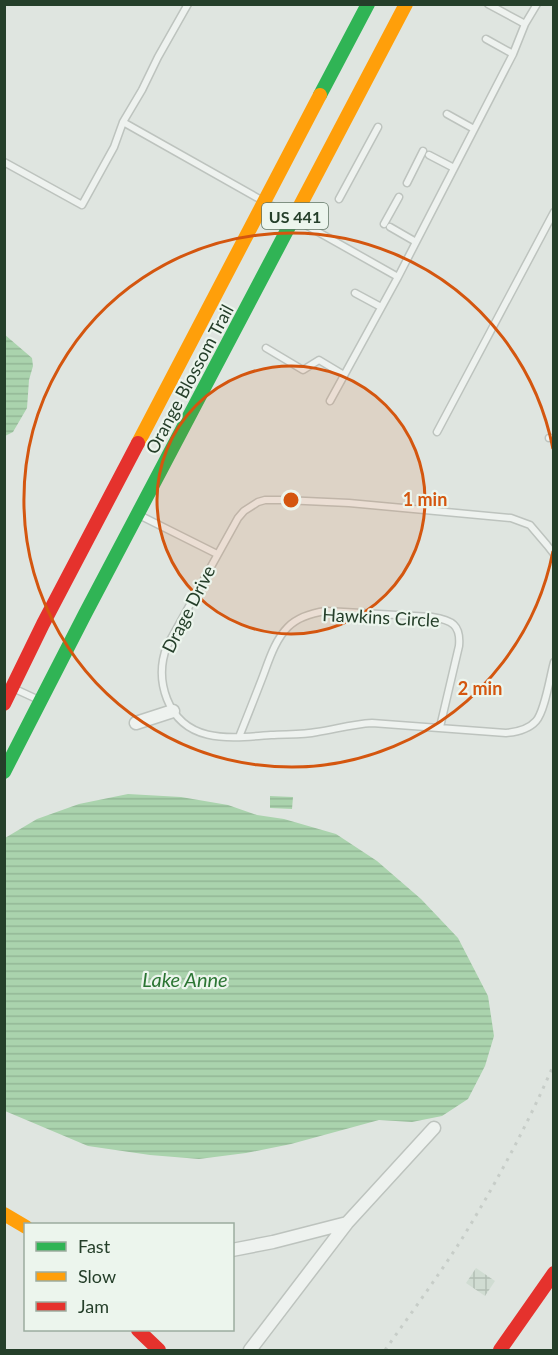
<svg xmlns="http://www.w3.org/2000/svg" width="558" height="1355" viewBox="0 0 558 1355" font-family="Lato,sans-serif">
<style>
.industrial{fill:url(#industrial-grid)}
.water{fill:url(#water-rules)}
.lines{fill:none;stroke-linecap:round;stroke-linejoin:round}
.lane-casing{stroke:#bdc3be;stroke-width:9}
.street-casing{stroke:#bdc3be;stroke-width:15}
.lane{stroke:#eef2ef;stroke-width:6}
.street{stroke:#eef2ef;stroke-width:12}
.fast{stroke:#30b455;stroke-width:14}
.slow{stroke:#ff9f0a;stroke-width:14}
.jam{stroke:#e5322d;stroke-width:14}
.rail{stroke:#c7cdc8;stroke-width:3;stroke-dasharray:3 6;stroke-linecap:butt}
.ring{fill:none;stroke:#d4560f;stroke-width:3}
.labels{text-anchor:middle;dominant-baseline:central;stroke-width:4.5;stroke-linejoin:round;paint-order:stroke}
.shield{fill:#ecf5ed;stroke:#617664;stroke-width:1.5}
.shield-label{font-size:16px;font-weight:bold;fill:#253f2a}
.street-label{font-size:18px;fill:#253f2a;stroke:#ecf5ed}
.water-label{font-size:20px;font-style:italic;fill:#2c7534;stroke:#ecf5ed}
.centre{fill:#d4560f;stroke:#ecf5ed;stroke-width:3}
.ring-label{font-size:18px;text-anchor:middle;font-weight:bold;fill:#d4560f;stroke:#ecf5ed;stroke-width:4.5;stroke-linejoin:round;paint-order:stroke}
</style>
<defs>
<pattern id="industrial-grid" width="8" height="8" patternUnits="userSpaceOnUse" patternTransform="scale(1.5)"><rect width="8" height="8" fill="#d0dcd2"/><path d="M0 4h8M4 0v8" fill="none" stroke="#b2beb4"/></pattern>
<pattern id="water-rules" width="6" height="5" patternUnits="userSpaceOnUse" patternTransform="scale(1.5)"><rect width="6" height="5" fill="#aad3ad"/><path d="M0 2.5h6" fill="none" stroke="#92b695"/></pattern>
</defs>
<rect width="100%" height="100%" fill="#dfe5e0"/>
<!-- industrial -->
<path class="industrial" d="M476 1268 495 1281 485 1296 466 1283Z"/>
<!-- water -->
<path class="water" d="M4 334 32 358 33 366 29 380 27 408 13 432 5 436Z
M128 794 181 797 228 805 257 815 284 819 336 834 377 861 421 899 458 938 488 996 494 1036 485 1066 468 1099 442 1116 412 1122 379 1120 291 1144 246 1153 199 1159 150 1155 88 1146 5 1111V838L37 819 79 804Z
M270 796 293 797 292 809 270 808Z"/>
<g class="lines">
<!-- lane casing -->
<g class="lane-casing">
<path id="lane" d="M488 4 525 24
M486 39 513 54
M447 114 474 129
M123 122 398 277
M429 155 454 168
M4 162 82 205 114 147 123 122 142 90 158 57 188 4
M407 183 423 151
M339 199 378 127
M384 224 399 197
M390 227 416 242
M355 293 381 307
M266 348 303 370 319 360 344 375
M330 401 398 277 513 54 525 24 537 4
M437 432 554 212
M549 438H554
M141 516 217 554
M554 554 547 545 530 525 511 518 349 503 284 500H265L258 502 244 511 238 518 167 646C160 664 160 681 167 699 185 745 232 738 271 735 286 734 303 735 317 732 336 729 353 724 372 723L506 733C517 732 529 729 536 721 545 711 550 676 554 662
M15 689 39 700
M239 737C247 717 255 697 263 676 269 660 275 640 288 627 298 617 312 613 326 611L432 617C452 620 461 625 459 646L440 727"/>
</g>
<!-- street casing -->
<g class="street-casing">
<path id="street" d="M136 723 173 711
M232 1250 273 1242 347 1223
M250 1350 347 1223 434 1128"/>
</g>
<!-- lane -->
<use href="#lane" class="lane"/>
<!-- street -->
<use href="#street" class="street"/>
<!-- fast -->
<path class="fast" d="M320 95 368 4
M4 772 85 614 293 219"/>
<!-- slow -->
<path class="slow" d="M293 219 406 4
M138 443 320 95
M4 1214 26 1227"/>
<!-- jam -->
<path class="jam" d="M4 704 43 624 138 443
M138 1330 159 1350
M500 1350 554 1273"/>
<!-- rail -->
<path class="rail" d="M385 1350C410 1315 436 1279 460 1242 495 1185 527 1126 554 1064"/>
</g>
<!-- distance rings -->
<circle cx="291" cy="500" r="134" fill="#d4560f" fill-opacity=".12"/>
<g class="ring">
<circle cx="291" cy="500" r="134"/>
<path d="M553 551A267 267 0 1 1 553 449"/>
</g>
<g class="labels">
<!-- shield labels -->
<rect class="shield" x="262" y="203" width="66" height="26" rx="4.5"/>
<g class="shield-label">
<text x="295" y="216">US 441</text>
</g>
<!-- street labels -->
<g class="street-label">
<text transform="translate(189 379) rotate(-62)">Orange Blossom Trail</text>
<text transform="translate(188 609) rotate(-63)">Drage Drive</text>
<text transform="translate(381 617) rotate(3)">Hawkins Circle</text>
</g>
<!-- water labels -->
<g class="water-label">
<text x="185" y="979">Lake Anne</text>
</g>
</g>
<circle cx="291" cy="500" r="9" class="centre"/>
<g class="ring-label">
<text x="425" y="506">1 min</text>
<text x="480" y="695">2 min</text>
</g>
<!-- border -->
<rect width="558" height="1355" fill="none" stroke="#253f2a" stroke-width="12"/>
<!-- legend -->
<rect x="24" y="1223" width="210" height="108" fill="#ecf5ed" stroke="#9cac9f" stroke-width="1.5"/>
<rect x="36" y="1242" width="30" height="9" fill="#30b455" stroke="#9cac9f" stroke-width="1.5"/>
<text x="78" y="1253" font-size="18" fill="#253f2a">Fast</text>
<rect x="36" y="1272" width="30" height="9" fill="#ff9f0a" stroke="#9cac9f" stroke-width="1.5"/>
<text x="78" y="1283" font-size="18" fill="#253f2a">Slow</text>
<rect x="36" y="1302" width="30" height="9" fill="#e5322d" stroke="#9cac9f" stroke-width="1.5"/>
<text x="78" y="1313" font-size="18" fill="#253f2a">Jam</text>
</svg>
